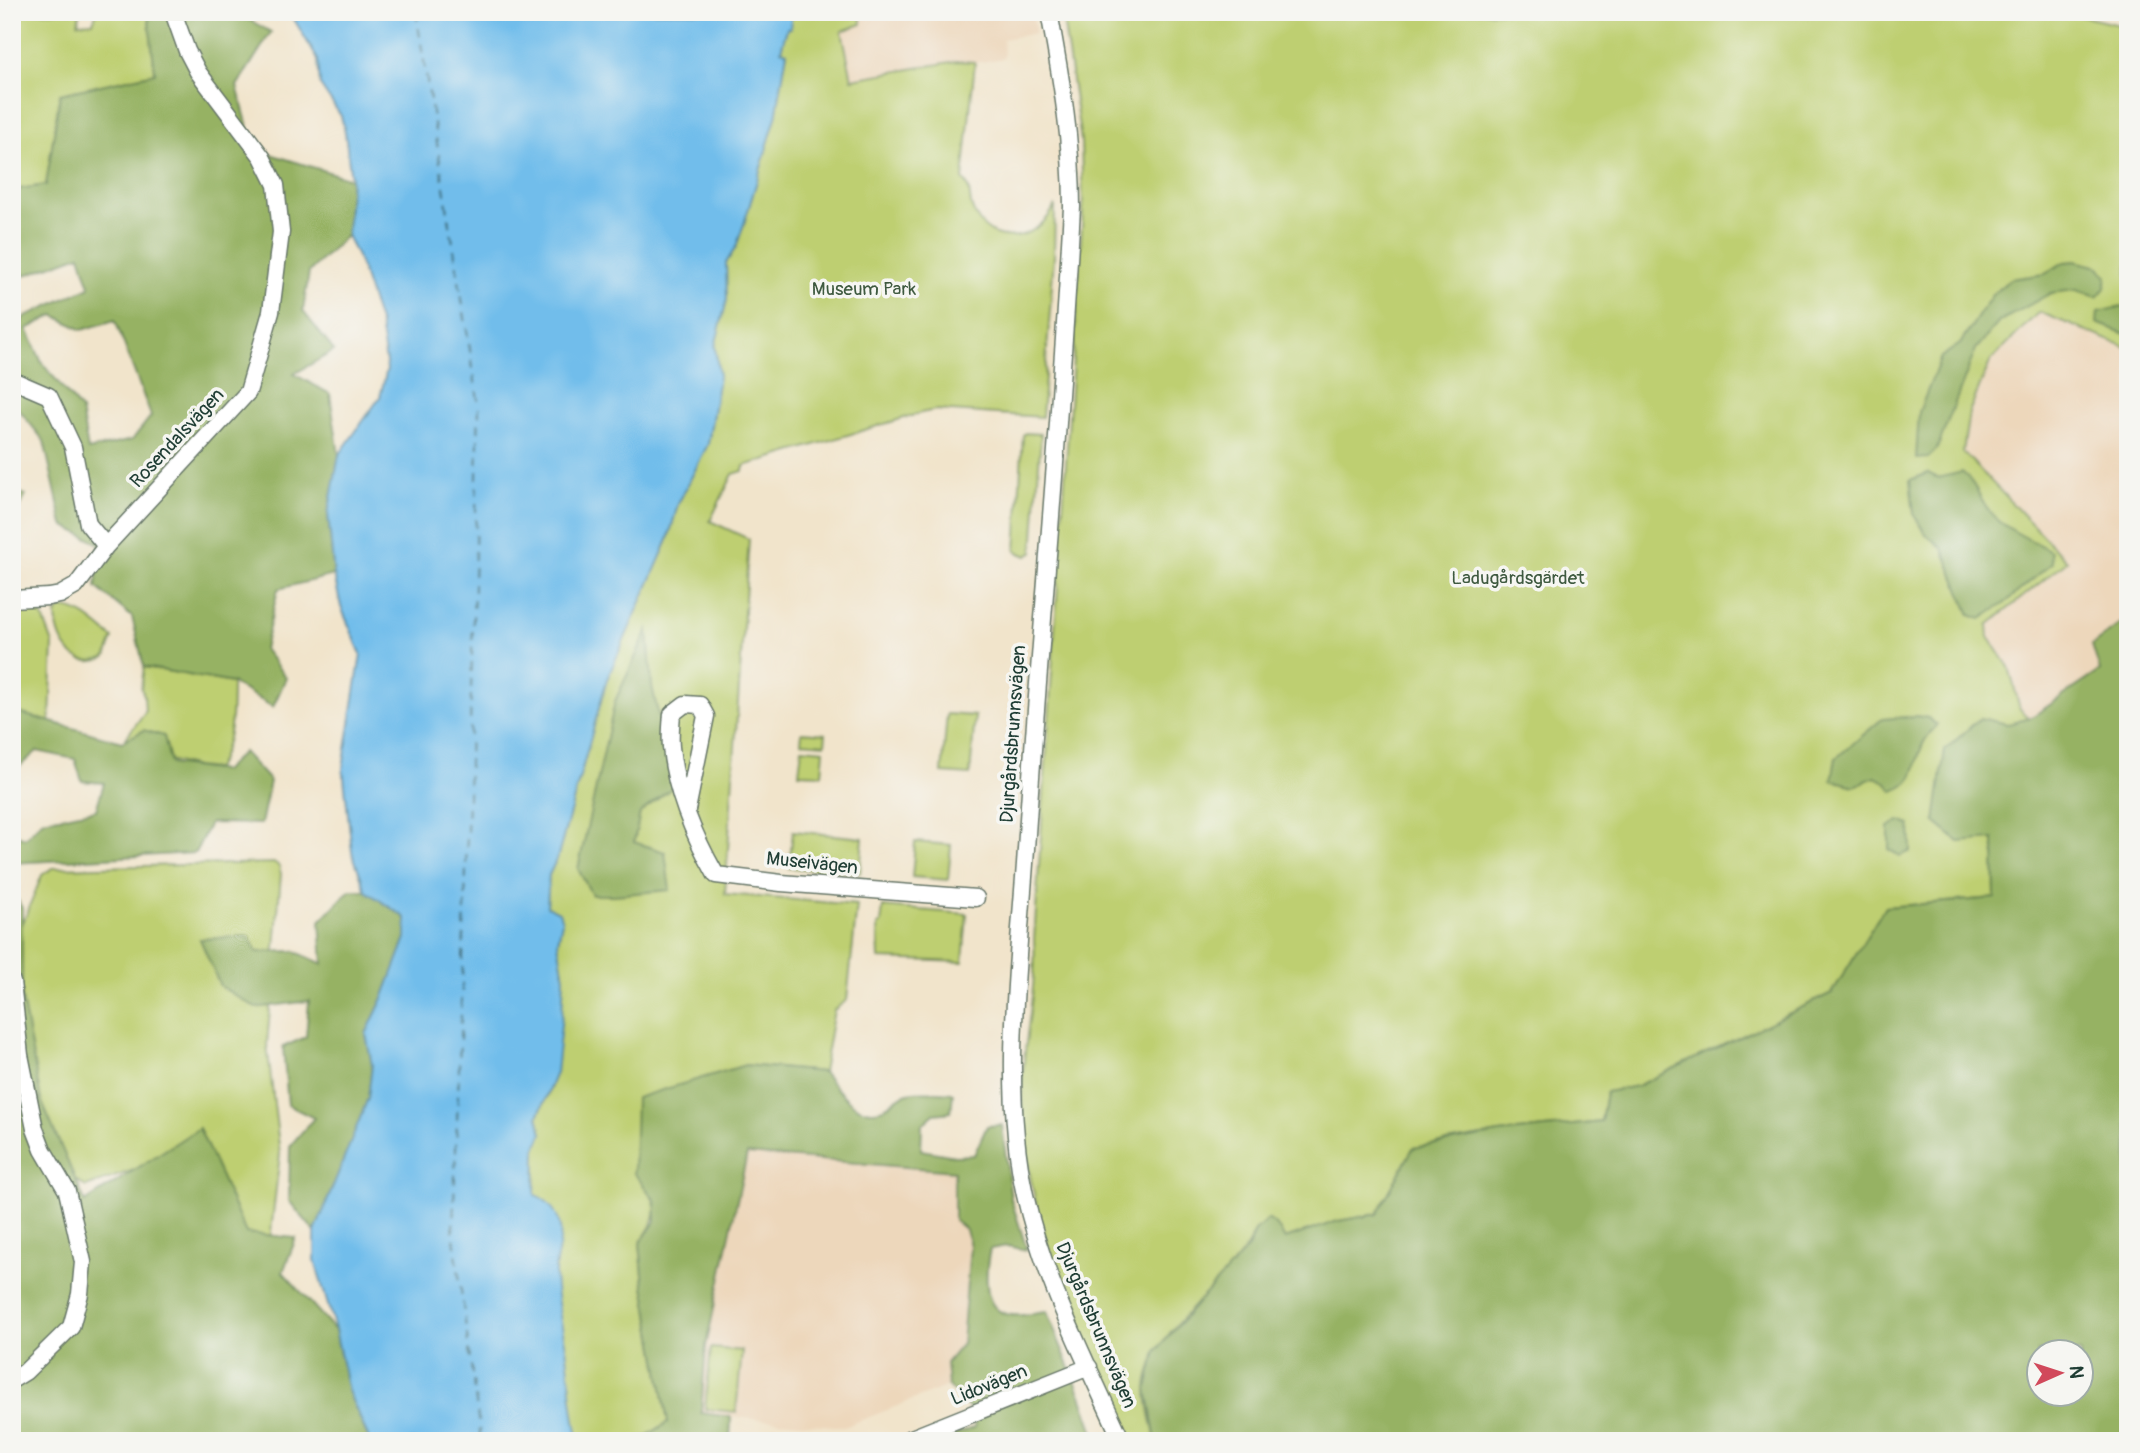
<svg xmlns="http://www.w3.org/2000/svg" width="2140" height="1453" viewBox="0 0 2140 1453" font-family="Pangolin,sans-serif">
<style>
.built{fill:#edd7bb}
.green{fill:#becf71;stroke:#6e8652;stroke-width:2}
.forest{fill:#96b263;stroke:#5a784c;stroke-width:2;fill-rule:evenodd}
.water{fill:#71bdeb;stroke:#487d90;stroke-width:2}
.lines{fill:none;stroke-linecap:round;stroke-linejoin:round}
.ferry{stroke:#345d62;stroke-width:2;stroke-dasharray:9 7;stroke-linecap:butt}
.minor-casing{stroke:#687769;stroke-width:19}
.minor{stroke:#fff;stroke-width:16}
.labels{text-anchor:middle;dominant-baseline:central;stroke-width:7;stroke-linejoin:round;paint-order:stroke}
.park-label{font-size:19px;fill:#3f5a40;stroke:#f6f6f2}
.street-label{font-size:19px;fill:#1f3d34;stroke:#f6f6f2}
</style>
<rect width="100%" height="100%" fill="#f6f6f2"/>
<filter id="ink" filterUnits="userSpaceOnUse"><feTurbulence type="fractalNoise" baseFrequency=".0143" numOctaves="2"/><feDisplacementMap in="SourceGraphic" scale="14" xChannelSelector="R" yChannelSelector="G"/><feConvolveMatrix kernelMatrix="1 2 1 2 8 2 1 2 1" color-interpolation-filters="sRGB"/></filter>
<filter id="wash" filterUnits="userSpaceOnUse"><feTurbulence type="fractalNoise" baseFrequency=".00686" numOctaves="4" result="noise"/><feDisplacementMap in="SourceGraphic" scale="28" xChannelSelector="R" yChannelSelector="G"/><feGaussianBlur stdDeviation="1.57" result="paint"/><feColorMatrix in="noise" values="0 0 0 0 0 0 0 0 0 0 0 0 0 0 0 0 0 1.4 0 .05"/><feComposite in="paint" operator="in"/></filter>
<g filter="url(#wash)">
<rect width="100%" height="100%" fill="#f1e4cb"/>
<!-- built -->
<path class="built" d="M859 12H1032L1036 33 1003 39 1004 58 981 62 957 61 852 79 842 31 861 24Z
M2039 312 2128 348V625L2121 623 2100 671 2030 718 2020 709 2009 667 1989 637 1966 457 1963 453 1969 412 1991 360Z
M747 1154 954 1171 970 1246 962 1345 946 1363 948 1386 844 1427 701 1414 706 1346Z"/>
<!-- green -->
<path class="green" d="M21 12H80L78 23 93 22 97 12H148L155 73 60 94 46 185 12 190V20Z
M792 12H859L862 24 842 31 852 79 957 61 975 62 963 179C972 187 968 199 973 210 989 250 1039 242 1055 205L1054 257 1042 417 936 410 921 413 744 466 743 471 733 474 710 521 749 539 725 894 857 905 847 1000 834 1010 823 1072 745 1065 634 1173C659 1205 664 1208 640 1243L644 1285 668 1422 645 1437 616 1441H579L573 1417 567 1355 556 1299 555 1272 560 1227 535 1196 536 1148 542 1134 538 1116 551 1087 564 979 558 942 562 921 547 906 549 875 558 856 607 679 668 540 678 504 708 444 719 376 715 346 727 300 726 263 736 247 744 224 776 117 787 52 781 50 787 28H790Z
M1062 12H2082L2081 16 2128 27V348L2039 312 1991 360 1969 412 1963 452 2067 561 1988 625 1989 637 2009 667 2020 709 2030 718 2008 725 1980 718 1994 839 1995 898 1885 907 1832 993 1637 1086 1606 1092 1601 1122 1499 1133 1414 1148 1377 1214 1338 1221 1285 1239 1277 1226 1255 1231C1230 1289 1153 1320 1147 1388 1146 1404 1153 1425 1156 1441H1129C1079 1332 1024 1221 1022 1099 1021 1045 1038 993 1034 940L1083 210 1081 141Z
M1025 433 1041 434 1033 552 1027 556 1016 551 1023 435Z
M34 604 39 607 53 644 50 720 12 738V606Z
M62 608C81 608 98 626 113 638L106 657C74 672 57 642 56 614Z
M144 667 232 683C232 714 232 741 216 769L196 767 138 752 125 739 145 712 144 695 141 688Z
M947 714 975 716 970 775 942 773Z
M802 732 826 734 825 744 801 742Z
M802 748 824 750 822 774 799 773Z
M793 831 863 838 860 873 789 868Z
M915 842 951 845 948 880 912 877Z
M275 863 279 866 281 874 267 1045 280 1154 267 1266 165 1159 86 1187 70 1176 38 1121 13 948 42 875 53 868Z
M883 907 967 914 963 962 879 959 878 925 881 924Z
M711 1348 742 1351 736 1412 705 1409Z"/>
<!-- forest -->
<path class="forest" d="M148 12H235L271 32 237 86 254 149 351 179 347 235 309 272 303 311 334 351 294 374 330 394 339 455 328 514 334 575 278 589 264 649 286 678 273 707 232 683 144 667 132 617 96 587 100 544 63 525 44 441 16 406H12V333L24 317 90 287 80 255 12 280V190L46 185 60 94 155 73ZM54 315 82 330 115 320 151 416 132 440 88 450 81 410 42 363 27 329Z
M2075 261 2099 267 2107 276 2105 288 2097 297 2076 290 2051 293 1999 322 1976 349 1937 449 1928 458 1916 459 1919 412 1941 357 1960 344 1992 295 2010 279 2045 274 2064 262Z
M2128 305V335L2097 323 2098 312Z
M1962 472C1976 483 1979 498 1990 512 2002 528 2034 541 2051 551L2052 563 2005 603 1981 619 1970 615 1943 549 1926 534 1914 514 1910 480 1928 473 1938 478Z
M12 490 26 495 18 511 12 512Z
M2121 623 2128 625V1441H1156L1147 1389 1156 1351 1198 1302 1248 1248 1255 1231 1268 1219 1277 1226 1285 1239 1338 1221 1377 1214 1413 1148 1499 1133 1601 1122 1606 1092 1637 1086 1832 993 1885 907 1995 898 1994 839 1959 842 1935 822 1945 750 1980 718 2008 724 2030 718 2100 671 2092 645ZM2038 1352H2080V1394H2038Z
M648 630 652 686 674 786 640 813 634 842 665 852 670 890 614 895H592L578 869 615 701Z
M12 711 122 742 144 730 164 736 171 764 223 771 243 752 270 781 261 824 210 823 195 853 12 863V833L25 838 43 820 96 810 104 783 82 781 75 759 37 751 12 773Z
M1917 716 1928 718 1937 725C1932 731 1926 737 1923 744 1913 766 1919 782 1893 791L1886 782 1875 777 1854 786 1832 780 1836 758 1882 719Z
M1899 821 1910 825 1911 851 1900 856 1889 850V827Z
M12 890 22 908V999L41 1100 85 1202 199 1128 246 1233 296 1238 283 1272 335 1330 348 1391 370 1441H12Z
M350 890 366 891 406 918V938L384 996 366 1034 372 1065 368 1098 315 1232 289 1201 290 1146 314 1118 288 1105 283 1047 306 1037 309 1001 256 1008 220 986 200 939 249 936 257 952 294 951 323 964 320 921Z
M745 1065 823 1072C837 1088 855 1117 880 1110 890 1106 898 1095 908 1093 923 1090 938 1092 953 1093L951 1112 934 1114 922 1125 921 1150 955 1156 974 1155 987 1126 1002 1125 1011 1199 1027 1250 1007 1246 990 1249C986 1267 982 1302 1001 1312 1014 1319 1033 1313 1047 1312L1081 1395 1097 1441H940L975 1427 969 1408 948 1386 946 1363 962 1344 970 1246 966 1230 954 1220V1171L747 1154 706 1346 701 1413 731 1417 730 1441H646L645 1437 668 1422 644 1285 640 1243 656 1221 655 1200 634 1173 636 1098Z"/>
<!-- water -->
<path class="water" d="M286 12H792L790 28H787L781 50 787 52 776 117 744 224 736 247 726 263 727 300 715 346 719 376 708 444 678 504 668 540 607 679 558 856 549 875 547 906 559 912 562 921 558 942 564 978 562 1015 556 1073 538 1116 542 1134 536 1149 535 1195C548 1199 558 1213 560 1227 563 1242 554 1260 555 1275 556 1303 563 1328 567 1355 571 1384 572 1412 579 1441H370L348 1391 335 1329 315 1261V1232L368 1098 372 1065 366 1034 384 996 406 938V918L366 891 352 852 343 768 361 654 341 607 334 575 328 514 339 455 380 397 387 369 380 325 359 261 347 235 351 179 345 132 341 116 320 85 318 60 291 14Z"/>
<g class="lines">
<!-- ferry -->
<path class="ferry" d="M416 12 479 406 465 905 453 1230 481 1441"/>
</g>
</g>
<g filter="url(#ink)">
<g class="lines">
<!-- minor casing -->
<g class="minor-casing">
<path id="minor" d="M1049 12C1061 77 1072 141 1072 207 1061 421 1040 635 1026 849 1019 959 1001 1087 1025 1195 1044 1281 1086 1361 1122 1441
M12 380 49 396 73 447 88 524 106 546
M12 599 49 597 60 595 76 586 106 546 248 392 271 312 281 232 276 185 262 157 198 72 187 51 173 12
M687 810 706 716 700 705 685 704 672 714C671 725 670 736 671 747 675 792 694 836 716 875L781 883 976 898
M12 982 20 1055 35 1129 43 1150 67 1191 83 1262 80 1294 71 1327 25 1372 12 1380
M904 1441 1089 1367"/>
</g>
<!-- minor -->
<use href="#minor" class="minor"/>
</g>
</g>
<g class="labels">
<!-- park labels -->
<g class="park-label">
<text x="864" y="289">Museum Park</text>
<text x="1518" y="578">Ladugårdsgärdet</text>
</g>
<!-- street labels -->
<g class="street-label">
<text transform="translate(177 438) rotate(-47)">Rosendalsvägen</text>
<text transform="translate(1013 734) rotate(-86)">Djurgårdsbrunnsvägen</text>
<text transform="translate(812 863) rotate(6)">Museivägen</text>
<text transform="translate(1096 1325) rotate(67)">Djurgårdsbrunnsvägen</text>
<text transform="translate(989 1385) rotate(-22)">Lidovägen</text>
</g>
</g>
<!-- margin -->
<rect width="2140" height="1453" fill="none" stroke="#f6f6f2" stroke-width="42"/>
<!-- north arrow -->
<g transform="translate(2060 1373) rotate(87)"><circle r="33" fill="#f6f6f2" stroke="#a0aca6" stroke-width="2"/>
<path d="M0-5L12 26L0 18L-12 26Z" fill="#d1495b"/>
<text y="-10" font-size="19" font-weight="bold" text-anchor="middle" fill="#1f3d34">N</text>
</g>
</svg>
